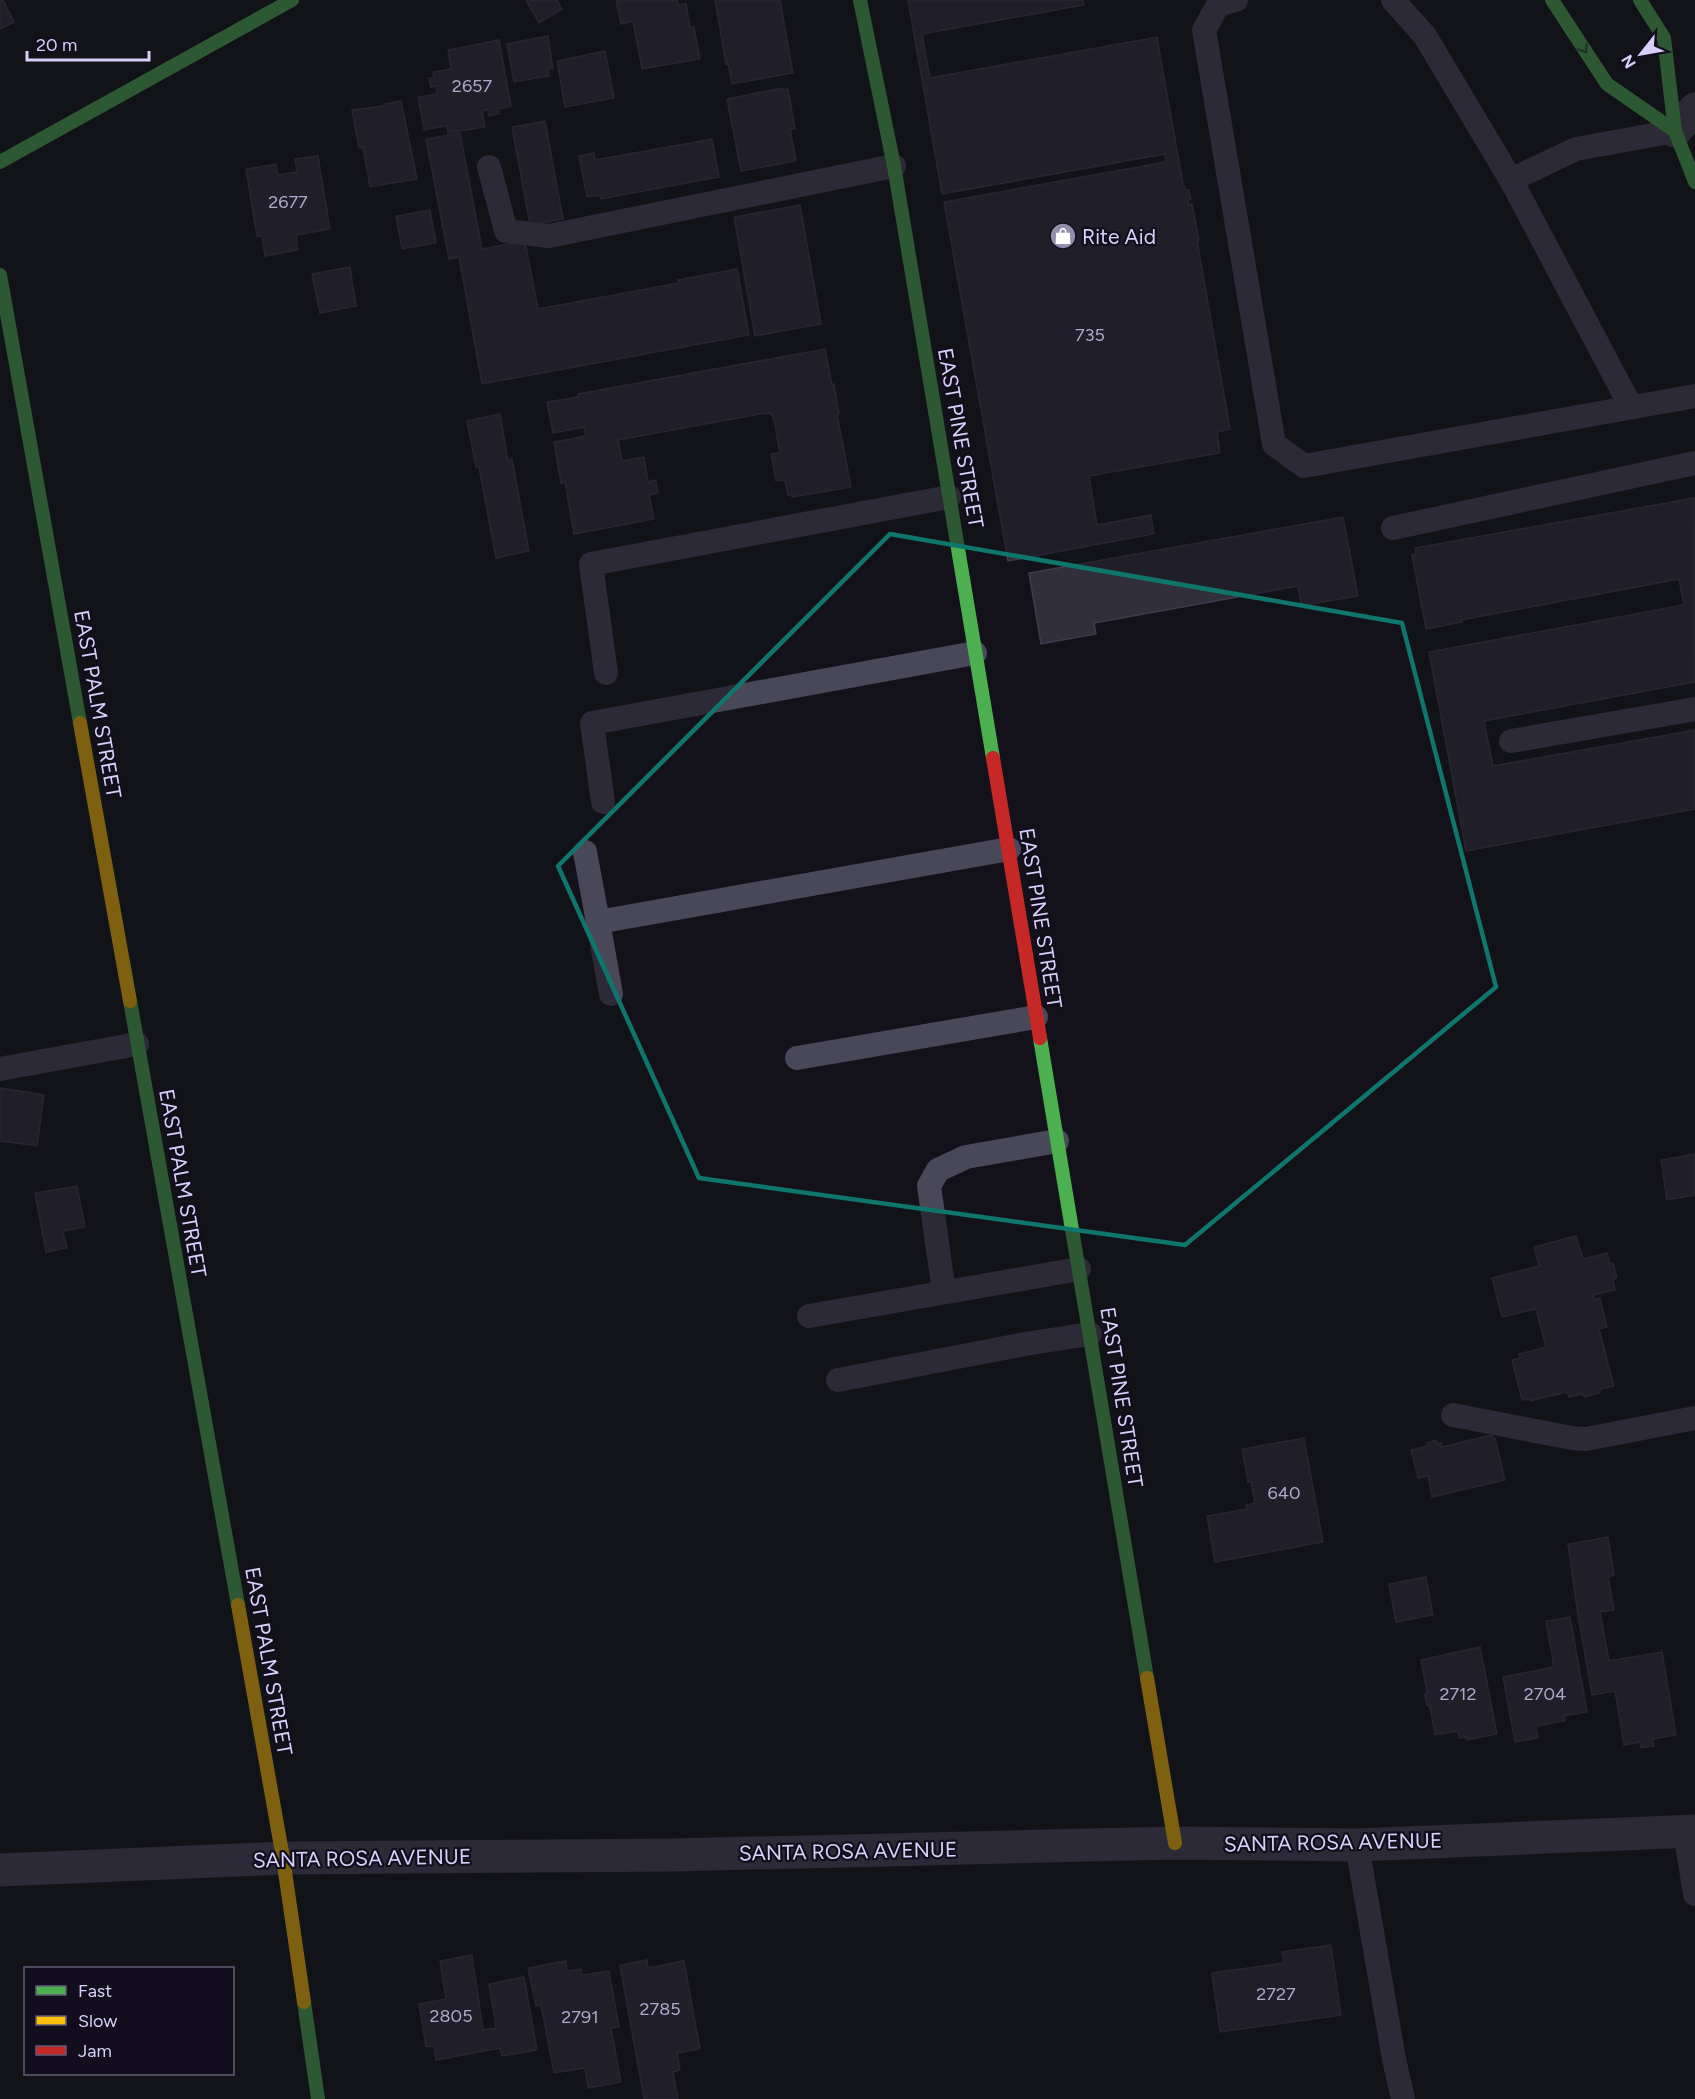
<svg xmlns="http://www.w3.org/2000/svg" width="1695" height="2099" viewBox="0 0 1695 2099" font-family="Figtree,sans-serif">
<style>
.building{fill:#322f3c;stroke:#413c4d;stroke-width:1.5}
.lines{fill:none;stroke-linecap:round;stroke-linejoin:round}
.lane{stroke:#494859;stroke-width:24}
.street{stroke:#494859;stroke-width:33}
.fast{stroke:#4caf50;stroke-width:14}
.slow{stroke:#ffc107;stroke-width:14}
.jam{stroke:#c62828;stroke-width:14}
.oneway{stroke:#2f5e36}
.marked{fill:none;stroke:#0f766e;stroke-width:4.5;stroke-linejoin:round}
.labels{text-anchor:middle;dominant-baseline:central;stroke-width:4.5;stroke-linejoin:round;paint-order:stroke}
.number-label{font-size:18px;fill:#aea8ca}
.poi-label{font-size:21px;fill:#d8d0fa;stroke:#120e1d;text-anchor:start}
.street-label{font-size:21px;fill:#d8d0fa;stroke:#120e1d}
</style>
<rect width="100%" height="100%" fill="#13121a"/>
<!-- building -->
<path class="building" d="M0 0H3L14 22 0 29Z
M526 0H557L562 9 539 23Z
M616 0H677L678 5 686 4 690 27H694L700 59 642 69 633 21 621 24Z
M715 0H780L793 73 732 84 728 63 726 64Z
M908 0H1083L1084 5 922 34 930 78 1157 37 1183 184 1186 190H1189L1191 199 1188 200V205L1192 204 1199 240H1197L1230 429 1217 432 1220 453 1089 476 1097 525 1151 515 1154 534 1008 561 944 202 1166 162 1165 154 942 194Z
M548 36 553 68 548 69 549 76 514 82 507 44Z
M499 40 511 106 498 109 499 114 489 116 488 110 482 111 485 127 448 133 447 126 424 130 418 97 437 94 436 86 431 87 429 78 434 77 433 72 451 69 448 50Z
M605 51 614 98 565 107 557 61Z
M782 88 783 90 788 89 795 129H790L796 161 741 171 727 99Z
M401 101 417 179 370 187 363 147 359 148 352 110 384 106V104Z
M545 121 563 219 530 225 512 127Z
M460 133 482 249 525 241 538 309 679 283 678 280 737 269 749 335 482 384 459 257 449 259 426 139Z
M712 139 719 177 601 199 600 195 587 197 579 156 594 153 595 160Z
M318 156 330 229 296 235 298 250 265 256 262 236H257L246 169 276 164 278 175 297 172 295 159Z
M800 205 821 324 755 336 734 217Z
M430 210 436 243 402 249 396 216Z
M350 267 356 306 320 313 312 274Z
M825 349 832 385 834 384 839 414H837L851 487 792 497V494L788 495 785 480 776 481 771 454 780 453 774 420 771 414 765 413 618 440 622 461 644 457 648 482 656 480 658 493 649 495 654 519 574 534 565 482 561 483 554 442 586 436 584 427 553 433 547 402 578 397V394Z
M500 414 508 460 512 459 529 551 496 558 479 467H476L467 421Z
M1694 498 1695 682 1484 721 1493 766 1695 730V809L1466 851 1429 652 1684 605 1679 579 1461 620 1462 622 1426 629 1412 555H1416L1415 548Z
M1343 517 1358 596 1301 606 1298 586 1094 623 1096 634 1041 644 1029 573Z
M0 1088 44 1095 37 1146 0 1141Z
M1695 1154V1195L1667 1200 1661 1160Z
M77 1186 85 1227 63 1231 67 1248 46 1252 35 1193Z
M1576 1236 1583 1259 1607 1253 1610 1264 1613 1263 1617 1278 1613 1280 1615 1290 1593 1295 1594 1300 1600 1298 1607 1327 1599 1329 1614 1386 1601 1389 1599 1393 1585 1397 1582 1394 1569 1397 1567 1392 1530 1401 1529 1399 1522 1400 1512 1360 1520 1358 1519 1354 1546 1347 1536 1309 1502 1317 1492 1278 1539 1266 1534 1247Z
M1492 1435 1493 1439 1495 1438 1505 1480 1432 1497 1428 1476 1418 1478 1411 1450 1428 1446 1427 1443 1436 1440 1437 1444 1441 1443 1442 1447Z
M1304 1438 1323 1542 1215 1562 1207 1516 1247 1509 1246 1505 1255 1503 1251 1481 1248 1482 1242 1449Z
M1608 1537 1614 1575 1608 1577 1614 1610 1600 1612 1609 1661 1662 1652 1676 1735 1652 1739 1654 1746 1641 1748 1640 1742 1624 1745 1615 1691 1592 1695 1578 1615 1568 1544Z
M1426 1577 1433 1615 1396 1622 1389 1584Z
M1570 1617 1587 1712 1564 1716 1565 1721 1536 1726 1538 1738 1515 1742 1503 1677 1554 1667 1546 1621Z
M1480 1647 1497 1734 1467 1740 1466 1737 1459 1738 1458 1731 1435 1735 1430 1707 1427 1705 1425 1695 1427 1692 1421 1660Z
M1331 1945 1341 2015 1220 2032 1212 1973 1284 1963 1282 1952Z
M472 1955 483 2030 496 2028 489 1984 524 1977 537 2050 502 2056 500 2048 436 2060 434 2046 426 2047 419 2004 446 1999 440 1961Z
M647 1960 648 1968 684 1961 700 2049 677 2053 680 2070 673 2072 678 2099H644L620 1965Z
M566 1961 567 1971 581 1969 582 1975 609 1971 619 2027 611 2028 621 2082 588 2088 585 2068 554 2073 541 2005 536 2006 528 1968Z"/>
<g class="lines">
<!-- lane -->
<path class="lane" d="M1236 0 1218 5 1204 30 1274 444 1304 466 1695 396
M1393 0 1425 36 1511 180 1631 407
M489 167 506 231 549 236 894 166
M1511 180 1576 149 1675 131
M1393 528 1695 463
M606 673 591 564 949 497
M1511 741 1695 709
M603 802 592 723 975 653
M585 852 598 922 1009 849
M598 922 611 994
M797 1058 1036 1017
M0 1069 137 1044
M944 1292 929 1186 938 1170 966 1157 1057 1141
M809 1316 1079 1269
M838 1380 1025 1344 1090 1334
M1453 1415 1572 1438 1586 1439 1695 1418
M1685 1831 1695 1894
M1357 1845 1394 2059 1403 2099"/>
<!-- street -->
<path class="street" d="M1675 131 1695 109
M0 1870 283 1858 674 1855 1175 1843 1357 1845 1695 1831"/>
<!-- fast -->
<path class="fast" d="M860 0 894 166 993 758
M1552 0 1607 84 1675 131
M1640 0 1664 38 1675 131 1695 182
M0 162 292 0
M0 275 80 723
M130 1001 238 1605
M1040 1038 1147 1678
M304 2002 318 2099"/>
<!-- slow -->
<path class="slow" d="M80 723 130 1001
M238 1605 283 1858 304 2002
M1147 1678 1175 1843"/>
<!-- jam -->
<path class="jam" d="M993 758 1040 1038"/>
</g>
<!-- one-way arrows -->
<defs><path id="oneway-chevron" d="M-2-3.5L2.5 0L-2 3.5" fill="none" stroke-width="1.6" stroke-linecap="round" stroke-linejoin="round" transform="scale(1.5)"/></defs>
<use class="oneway" href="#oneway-chevron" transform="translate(1584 49) rotate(57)"/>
<!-- marked area -->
<path d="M0 0H1695V2099H0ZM890 534 1402 623 1496 987 1185 1245 699 1178 558 866Z" fill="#13121a" fill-opacity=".55" fill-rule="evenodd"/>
<path class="marked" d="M890 534 1402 623 1496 987 1185 1245 699 1178 558 866Z"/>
<!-- icons -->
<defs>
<g id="shop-disc" transform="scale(1.35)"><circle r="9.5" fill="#938eac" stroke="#120e1d"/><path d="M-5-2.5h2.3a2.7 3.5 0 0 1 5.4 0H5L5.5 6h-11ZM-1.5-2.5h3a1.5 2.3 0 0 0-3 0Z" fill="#fff"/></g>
</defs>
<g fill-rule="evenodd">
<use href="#shop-disc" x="1063" y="236"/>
</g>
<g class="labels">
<!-- number labels -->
<g class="number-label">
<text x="472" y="86">2657</text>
<text x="288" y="202">2677</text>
<text x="1090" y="335">735</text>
<text x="1284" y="1493">640</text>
<text x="1458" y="1694">2712</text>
<text x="1545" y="1694">2704</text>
<text x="1276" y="1994">2727</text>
<text x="660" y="2009">2785</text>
<text x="451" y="2016">2805</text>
<text x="580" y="2017">2791</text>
</g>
<!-- poi labels -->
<g class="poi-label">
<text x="1082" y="236">Rite Aid</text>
</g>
<!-- street labels -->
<g class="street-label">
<text transform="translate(961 438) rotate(80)">EAST PINE STREET</text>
<text transform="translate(98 704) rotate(80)">EAST PALM STREET</text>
<text transform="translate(1041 918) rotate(81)">EAST PINE STREET</text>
<text transform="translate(183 1183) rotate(80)">EAST PALM STREET</text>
<text transform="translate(1122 1397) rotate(81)">EAST PINE STREET</text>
<text transform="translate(269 1661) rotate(80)">EAST PALM STREET</text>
<text transform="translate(1333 1842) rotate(-1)">SANTA ROSA AVENUE</text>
<text transform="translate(848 1851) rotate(-1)">SANTA ROSA AVENUE</text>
<text transform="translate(362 1858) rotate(-1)">SANTA ROSA AVENUE</text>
</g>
</g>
<!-- legend -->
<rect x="24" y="1967" width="210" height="108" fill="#120e1d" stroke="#615c75" stroke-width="1.5"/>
<rect x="36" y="1986" width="30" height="9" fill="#4caf50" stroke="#615c75" stroke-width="1.5"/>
<text x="78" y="1997" font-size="18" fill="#d8d0fa">Fast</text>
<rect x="36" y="2016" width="30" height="9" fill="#ffc107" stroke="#615c75" stroke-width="1.5"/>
<text x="78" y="2027" font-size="18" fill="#d8d0fa">Slow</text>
<rect x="36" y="2046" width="30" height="9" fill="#c62828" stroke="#615c75" stroke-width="1.5"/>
<text x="78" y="2057" font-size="18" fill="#d8d0fa">Jam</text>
<!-- north arrow -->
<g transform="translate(1641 54) rotate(239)" stroke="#120e1d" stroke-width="4.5" paint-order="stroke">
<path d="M0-4.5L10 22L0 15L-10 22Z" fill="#d8d0fa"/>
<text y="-9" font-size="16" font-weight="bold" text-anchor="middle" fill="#d8d0fa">N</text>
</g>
<!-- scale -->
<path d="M27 51v9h122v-9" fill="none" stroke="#d8d0fa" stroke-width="3"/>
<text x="36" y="51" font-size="18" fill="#d8d0fa" stroke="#120e1d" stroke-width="4.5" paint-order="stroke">20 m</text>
</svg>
